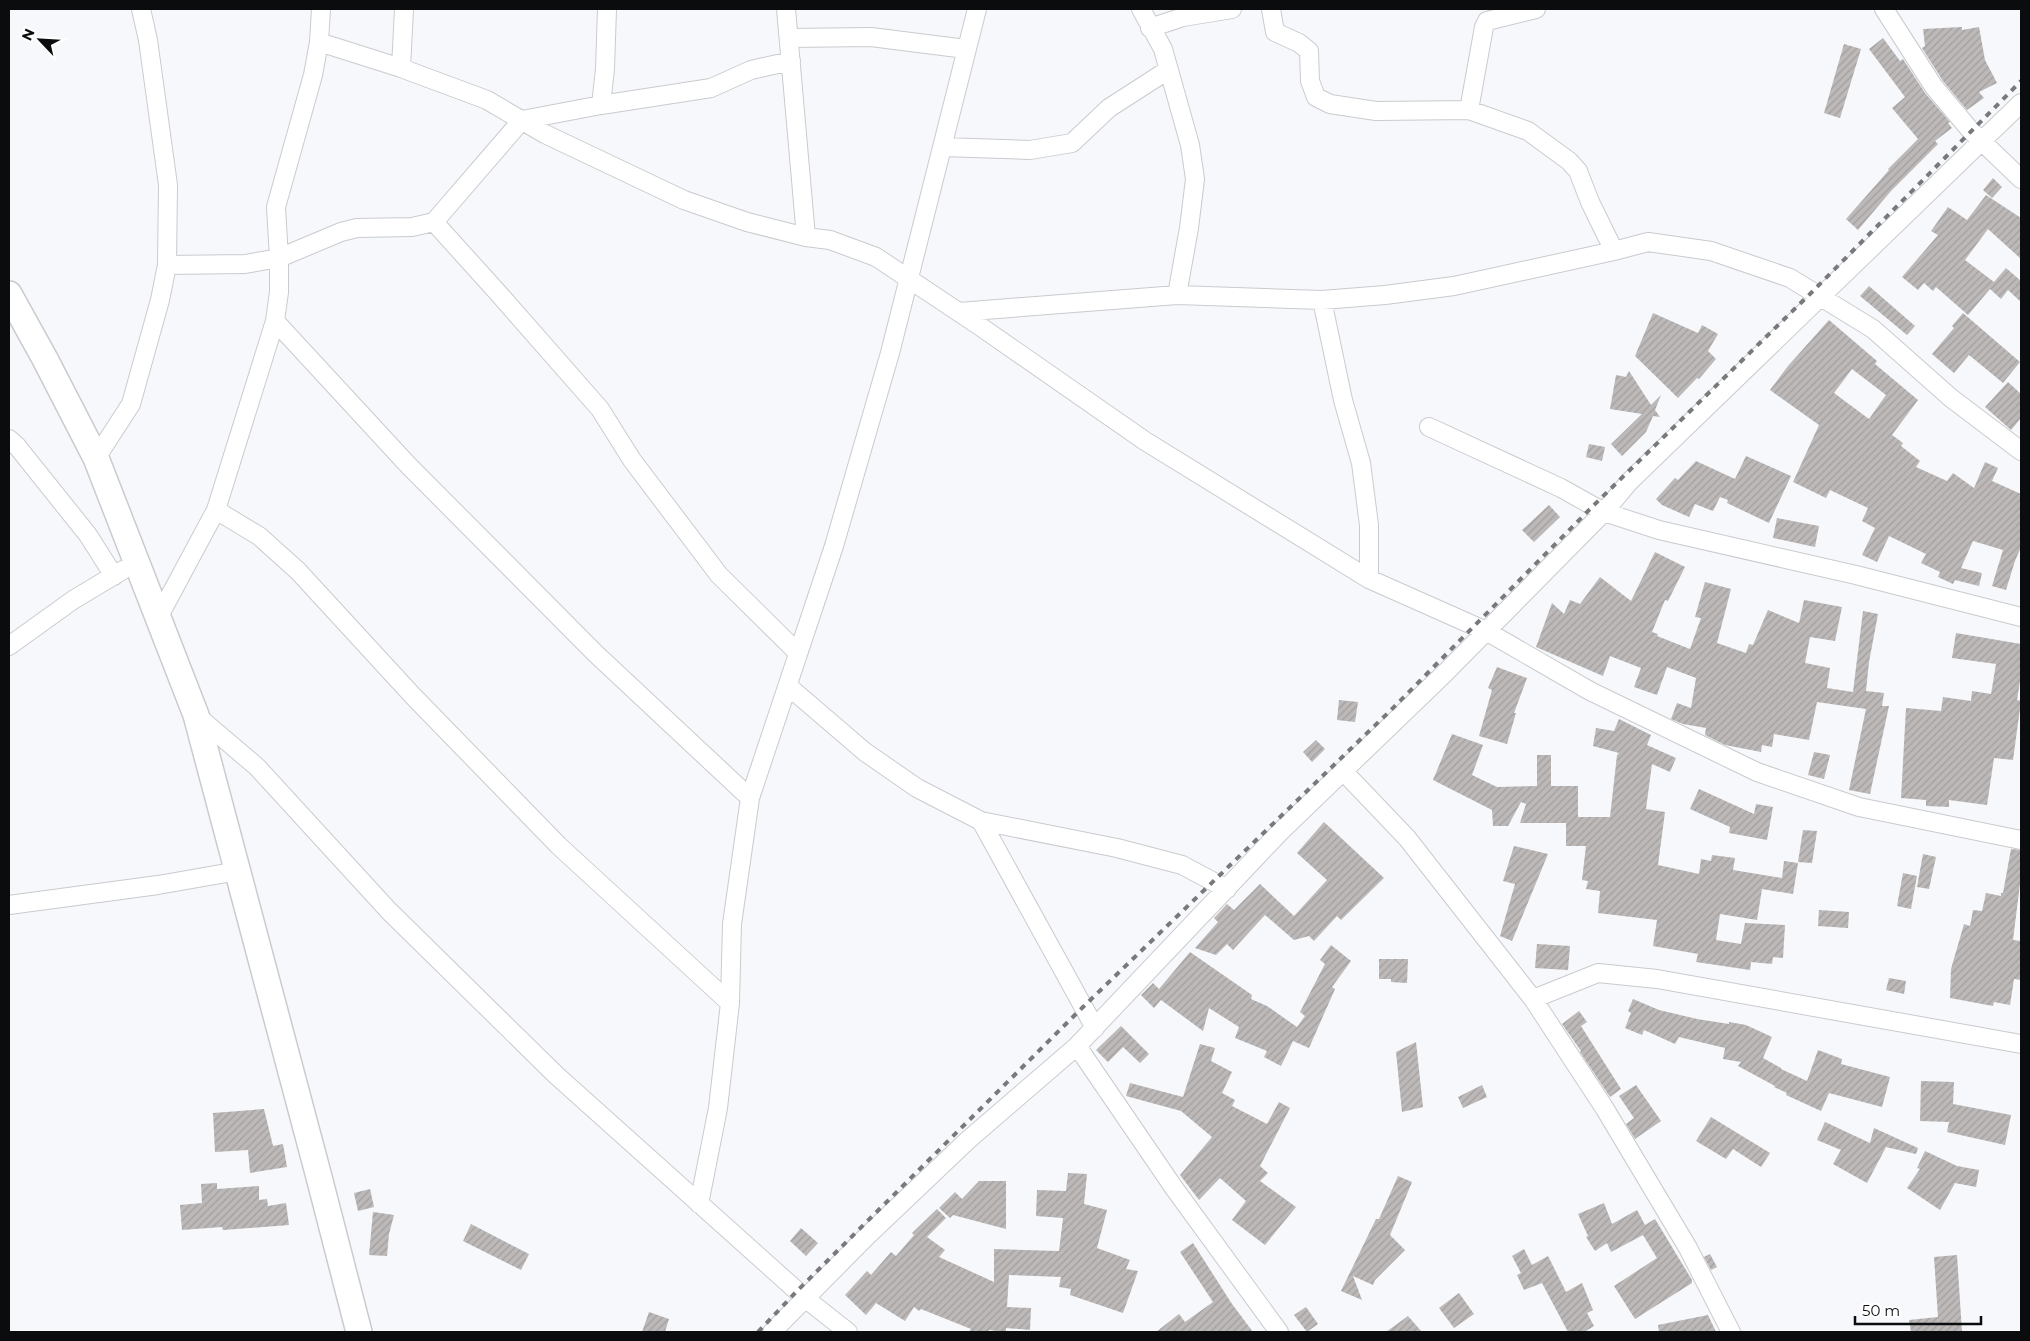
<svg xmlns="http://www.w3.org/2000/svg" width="2030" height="1341" viewBox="0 0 2030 1341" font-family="Montserrat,sans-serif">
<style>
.building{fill:url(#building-hatch);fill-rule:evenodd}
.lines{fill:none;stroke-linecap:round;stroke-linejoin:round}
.street-casing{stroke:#c9cbce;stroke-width:20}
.secondary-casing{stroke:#c9cbce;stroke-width:28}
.street{stroke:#fff;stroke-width:18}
.secondary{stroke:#fff;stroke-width:25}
.rail{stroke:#77797b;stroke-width:4;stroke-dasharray:6 6;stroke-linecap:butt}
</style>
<defs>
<pattern id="building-hatch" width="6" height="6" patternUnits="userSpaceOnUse" patternTransform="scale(1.25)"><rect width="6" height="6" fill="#bdb9b8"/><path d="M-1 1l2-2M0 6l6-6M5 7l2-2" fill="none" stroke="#a19e9d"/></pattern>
</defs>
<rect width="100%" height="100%" fill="#f6f8fb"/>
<!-- building -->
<path class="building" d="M1962 27V30L1979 27 1985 60 1997 83 1979 92 1984 98 1967 110 1943 81 1922 48 1925 46 1923 29Z
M1883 38 1900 61 1903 59 1925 93 1950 122 1948 123 1952 128 1935 141 1938 144 1891 191 1858 230 1846 219 1889 170 1888 169 1918 139 1892 108 1905 97 1869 49Z
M1844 44 1861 49 1840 118 1824 113Z
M1993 178 2002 187 1992 198 1983 190Z
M1986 195 2021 218V259L1988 229 1965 260 1994 282 2006 268 2021 281V302L2008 290 2001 299 1990 289 1968 315 1936 287 1933 291 1924 283 1918 290 1902 277 1938 235 1931 231 1948 207 1967 220Z
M1869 286 1915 326 1907 335 1860 296Z
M1653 313 1698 333 1702 325 1718 334 1708 351 1716 359 1699 379 1697 378 1678 398 1635 356Z
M1963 313 2020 362 2003 383 1969 355 1954 373 1932 354 1954 328 1952 326Z
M1829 320 1877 361 1875 364 1918 400 1892 435 1903 443 1901 446 1920 461 1916 467 1947 481 1953 473 1974 488 1985 462 1998 468 1992 481 2021 494V547L2015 561 2006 590 1992 586 2003 550 1973 541 1961 568 1982 573 1979 586 1955 580 1953 584 1938 577 1940 572 1921 563 1926 554 1889 536 1877 562 1862 555 1875 528 1862 521 1868 508 1830 490 1826 498 1793 482 1819 425 1770 390 1788 366ZM1852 369 1886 395 1869 419 1834 393Z
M1629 371 1651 405 1661 395 1655 410 1660 417 1653 416 1646 432 1622 456 1611 444 1642 414 1610 409 1616 375 1626 377Z
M2008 382 2021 394V418L2011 430 1985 407Z
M1589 444 1605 447 1602 461 1586 457Z
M1746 456 1791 476 1769 523 1727 503 1728 500 1720 497 1713 511 1695 504 1689 517 1662 505 1656 499 1675 478 1678 480 1696 461 1735 479Z
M1549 505 1560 517 1534 542 1522 530Z
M1777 518 1819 526 1815 547 1773 538Z
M1655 552 1685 567 1668 601 1665 600 1652 632 1658 634 1657 636 1690 649 1701 618 1695 617 1705 582 1731 589 1717 643 1746 653 1749 644 1753 645 1768 610 1799 623 1804 600 1842 607 1835 641 1810 637 1805 663 1830 668 1827 688 1853 692 1863 611 1878 614 1869 662 1866 691 1884 693 1882 706H1889L1870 794 1849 790 1866 709 1817 702 1809 740 1774 734 1772 747 1762 745 1761 752 1725 745 1705 735 1706 728 1683 724 1671 719 1677 703 1691 708 1696 678 1667 667 1657 695 1634 687 1641 668 1610 656 1603 676 1536 647 1552 603 1564 614 1570 600 1580 604 1600 577 1631 601Z
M1956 633 2021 644V675L2017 700 2021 701 2013 760 1994 758 1987 805 1949 800V807L1926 806V800L1901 798 1906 708 1941 711 1943 697 1971 701 1972 691 1991 694 1996 664 1952 658Z
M1497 667 1527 678 1514 713H1516L1507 744 1479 736 1492 690 1488 688Z
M1339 700 1358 702 1355 722 1337 720Z
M1619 719 1651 735 1647 745 1676 758 1670 772 1652 764 1646 809 1665 812 1658 865 1699 874 1701 859 1711 861 1712 855 1735 858 1733 870 1782 878 1784 861 1798 863 1793 894 1762 889 1757 920 1720 914 1716 940 1741 944 1745 923 1785 925 1783 958 1773 957 1772 964 1751 962 1750 970 1696 962 1698 954 1653 946 1657 920 1598 913 1600 891 1586 889 1588 881 1582 880 1586 846H1566V823H1520L1526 804 1521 802 1508 826H1493L1492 810 1433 780 1452 734 1483 745 1472 775 1497 787 1537 786V755H1551V786H1578V817H1610L1617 755 1619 753 1593 746 1596 728 1614 731Z
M1316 740 1325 749 1312 762 1303 752Z
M1814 752 1830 755 1824 779 1808 775Z
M1699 789 1754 814 1756 804 1773 807 1767 840 1729 833 1730 827 1690 809Z
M1324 822 1384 878 1341 920 1337 916 1314 941 1309 936 1294 940 1265 915 1233 950 1227 944 1216 955 1195 948 1218 922 1214 918 1227 904 1234 910 1260 884 1294 916 1327 880 1297 853Z
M1803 830 1817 831 1812 863 1798 862Z
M1514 846 1548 854 1512 941 1500 936 1515 884 1503 881Z
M2011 849 2021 850V876L2013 940 2021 941V980L2014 979 2010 1005 1994 1002 1993 1006 1950 998 1951 969 1964 924 1970 926 1973 910 1982 911 1986 893 2001 896V893H2003Z
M1923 854 1936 857 1929 889 1917 887Z
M1903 873 1917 876 1911 909 1897 906Z
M1819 910 1849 912 1848 928 1818 926Z
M1537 944 1570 946 1568 970 1535 968Z
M1331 945 1351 961 1332 987 1335 989 1309 1048 1293 1041 1281 1066 1264 1057 1267 1051 1235 1038 1239 1027 1209 1008 1203 1031 1161 1000 1154 1008 1141 995 1153 983 1159 989 1190 952 1252 995 1251 999 1267 1006 1297 1027 1305 1016 1300 1012 1325 964 1320 960Z
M1379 959H1408L1407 983 1391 982V979H1379Z
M1889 978 1906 981 1904 994 1886 990Z
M1633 999 1659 1010 1697 1019 1729 1024V1022L1746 1025 1772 1037 1763 1058 1781 1068V1069L1807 1081 1818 1050 1842 1059 1841 1064 1890 1077 1882 1107 1829 1093 1821 1111 1786 1095 1787 1093 1774 1087 1775 1086 1738 1066 1741 1062 1723 1059 1725 1048 1679 1037 1675 1044 1644 1030 1642 1035 1625 1028 1631 1013 1628 1011Z
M1579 1011 1587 1022 1581 1026 1621 1089 1610 1097 1580 1052 1581 1051 1562 1024Z
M1121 1026 1149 1054 1140 1063 1123 1047 1108 1062 1096 1050Z
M1416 1042 1423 1107 1402 1112 1396 1052Z
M1200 1044 1215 1048 1211 1061 1232 1072 1222 1093 1235 1100 1232 1106 1267 1124 1279 1102 1290 1108 1260 1166 1268 1173 1260 1181 1296 1207 1265 1245 1232 1220 1246 1201 1220 1178 1199 1200 1180 1175 1212 1137 1181 1111 1126 1096 1130 1083 1183 1097Z
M1921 1081 1954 1082 1953 1104 2011 1115 2005 1145 1947 1132 1949 1122 1920 1121Z
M1482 1085 1487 1097 1463 1108 1458 1097Z
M1636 1085 1661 1121 1635 1139 1626 1124 1634 1118 1619 1096Z
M264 1109 273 1146 283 1144 287 1167 250 1173 248 1150 215 1152 213 1113Z
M1711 1117 1770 1153 1761 1167 1733 1149 1726 1159 1696 1141Z
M1825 1122 1870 1143 1874 1128 1918 1148 1916 1154 1886 1147 1867 1183 1833 1164 1841 1150 1817 1140Z
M1925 1151 1957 1166 1979 1170 1976 1187 1955 1183 1940 1210 1907 1188 1920 1169 1917 1168Z
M1068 1173 1087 1174 1084 1204 1107 1210 1097 1248 1130 1260 1126 1269 1138 1271 1123 1313 1070 1295 1071 1289 1059 1287 1061 1277 1009 1275 1007 1307 1031 1308 1030 1330 1006 1328V1332L989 1330 988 1332H969L971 1329 921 1309 919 1311 914 1307 905 1321 876 1303 866 1315 845 1295 867 1271 871 1275 891 1252 896 1256 914 1235 912 1233 937 1209 946 1218 927 1237 945 1250 939 1257 994 1282V1249L1059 1251 1063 1218 1036 1216 1037 1190 1066 1191Z
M1398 1176 1412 1182 1390 1235 1405 1250 1375 1280 1373 1285 1353 1276 1362 1300 1341 1291 1376 1219H1379Z
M979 1181H1006V1229L953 1215 950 1218 939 1208 955 1192 962 1199Z
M217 1183V1189L259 1186V1200L267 1199 268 1206 286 1203 289 1225 223 1230 222 1227 182 1230 180 1205 202 1203 201 1184Z
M370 1189 374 1207 358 1211 354 1193Z
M1604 1203 1612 1224 1637 1210 1645 1225 1655 1219 1692 1280V1283L1635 1319 1614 1286 1657 1258 1643 1235 1611 1252 1607 1243 1595 1251 1586 1237 1588 1236 1578 1214Z
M373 1212 394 1215 389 1234 387 1256 369 1255Z
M471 1224 529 1254 521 1270 463 1241Z
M801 1228 818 1243 806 1256 790 1241Z
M1193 1243 1232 1304 1253 1332H1156L1179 1314 1185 1322 1213 1302 1180 1252Z
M1524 1249 1532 1265 1548 1256 1566 1292 1582 1283 1593 1310 1587 1313 1594 1326 1584 1332H1568L1542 1283 1524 1290 1517 1275 1521 1273 1512 1256Z
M1710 1254 1717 1267 1711 1270 1704 1257Z
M1957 1255 1962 1332H1911L1909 1320 1938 1317 1934 1257Z
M1459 1293 1474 1314 1454 1328 1439 1308Z
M1306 1307 1318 1324 1307 1332 1294 1315Z
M649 1312 669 1319 665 1332H642Z
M1708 1315 1716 1332H1659L1658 1325Z
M1408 1316 1422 1332H1386Z"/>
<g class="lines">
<!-- street casing -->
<g class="street-casing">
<path id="street" d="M786 9 806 237
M1141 9 1163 49 1190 145 1195 179 1189 228 1177 295
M1271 9 1275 32 1299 43 1309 51 1310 81 1316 97 1330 104 1376 111 1469 110 1528 131 1569 161 1578 171 1590 202 1614 251
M1884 9 1934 87 1971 131 2021 179
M1150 28 1183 17 1232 9
M789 38 871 37 966 49
M319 42 401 68 487 100 545 134 684 200 747 222 806 237 830 240 876 257 981 327 1145 441 1369 579 1486 631 1590 691 1757 772 1859 807 2021 840
M401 68 404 9
M601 105 605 69 607 9
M1469 110 1484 27 1487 21 1536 9
M943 147 1030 150 1072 143 1109 108 1168 70
M434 222 499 294 600 409 632 460 719 575 798 653
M167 265 245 264 279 258 341 232 357 228 412 227 434 222 522 120 601 105 711 88 751 70 791 61
M1322 300 1343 400 1361 463 1369 525V579
M959 312 1177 295 1322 300 1385 295 1454 286 1614 251 1648 242 1711 251 1790 278 1873 329 1951 398 2021 451
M275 321 408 465 596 654 750 798
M1429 427 1561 488 1604 512 1659 530 1856 575 2021 617
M9 439 16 445 88 535 114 576
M96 458 131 404 160 300 167 265 168 185 148 40 141 9
M216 510 259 536 298 571 413 696 559 846 730 1003
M158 618 216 510 275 321 279 292V258L276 207 313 75 319 42 321 9
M9 646 73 600 123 570
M788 686 865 752 917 788 981 821 1117 848 1182 865 1227 889
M196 715 257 767 389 911 556 1075 806 1299 848 1332
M1343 771 1407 838 1533 999 1598 973 1657 979 2021 1044
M981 821 1095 1028
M9 905 158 885 238 871
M1533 999 1605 1109 1688 1248 1731 1332
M1077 1046 1174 1188 1279 1332
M699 1204 718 1108 730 1003 732 924 750 798 834 546 890 353 977 9
M772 1332 865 1238 968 1140 1077 1046 1280 832 1445 673 1604 512 1629 482 2021 103"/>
</g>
<!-- secondary casing -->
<g class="secondary-casing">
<path id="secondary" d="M9 294 45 359 96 458 196 715 319 1177 359 1332"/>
</g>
<!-- street -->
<use href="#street" class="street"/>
<!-- secondary -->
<use href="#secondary" class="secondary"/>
<!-- rail -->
<path class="rail" d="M758 1332 798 1290 1083 1007 1391 710 1593 506 1812 292 2021 81"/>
</g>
<!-- border -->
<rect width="2030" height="1341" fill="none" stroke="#0b0c0d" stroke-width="20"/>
<!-- north arrow -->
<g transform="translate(40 40) rotate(295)" stroke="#ffffff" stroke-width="4" paint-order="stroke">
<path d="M0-4L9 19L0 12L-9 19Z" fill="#0b0c0d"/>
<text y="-8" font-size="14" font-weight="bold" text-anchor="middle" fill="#0b0c0d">N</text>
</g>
<!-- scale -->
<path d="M1855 1316v8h126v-8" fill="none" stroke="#0b0c0d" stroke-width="2.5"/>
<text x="1862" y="1316" font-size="15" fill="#0b0c0d" stroke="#ffffff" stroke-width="4" paint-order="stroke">50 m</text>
</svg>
